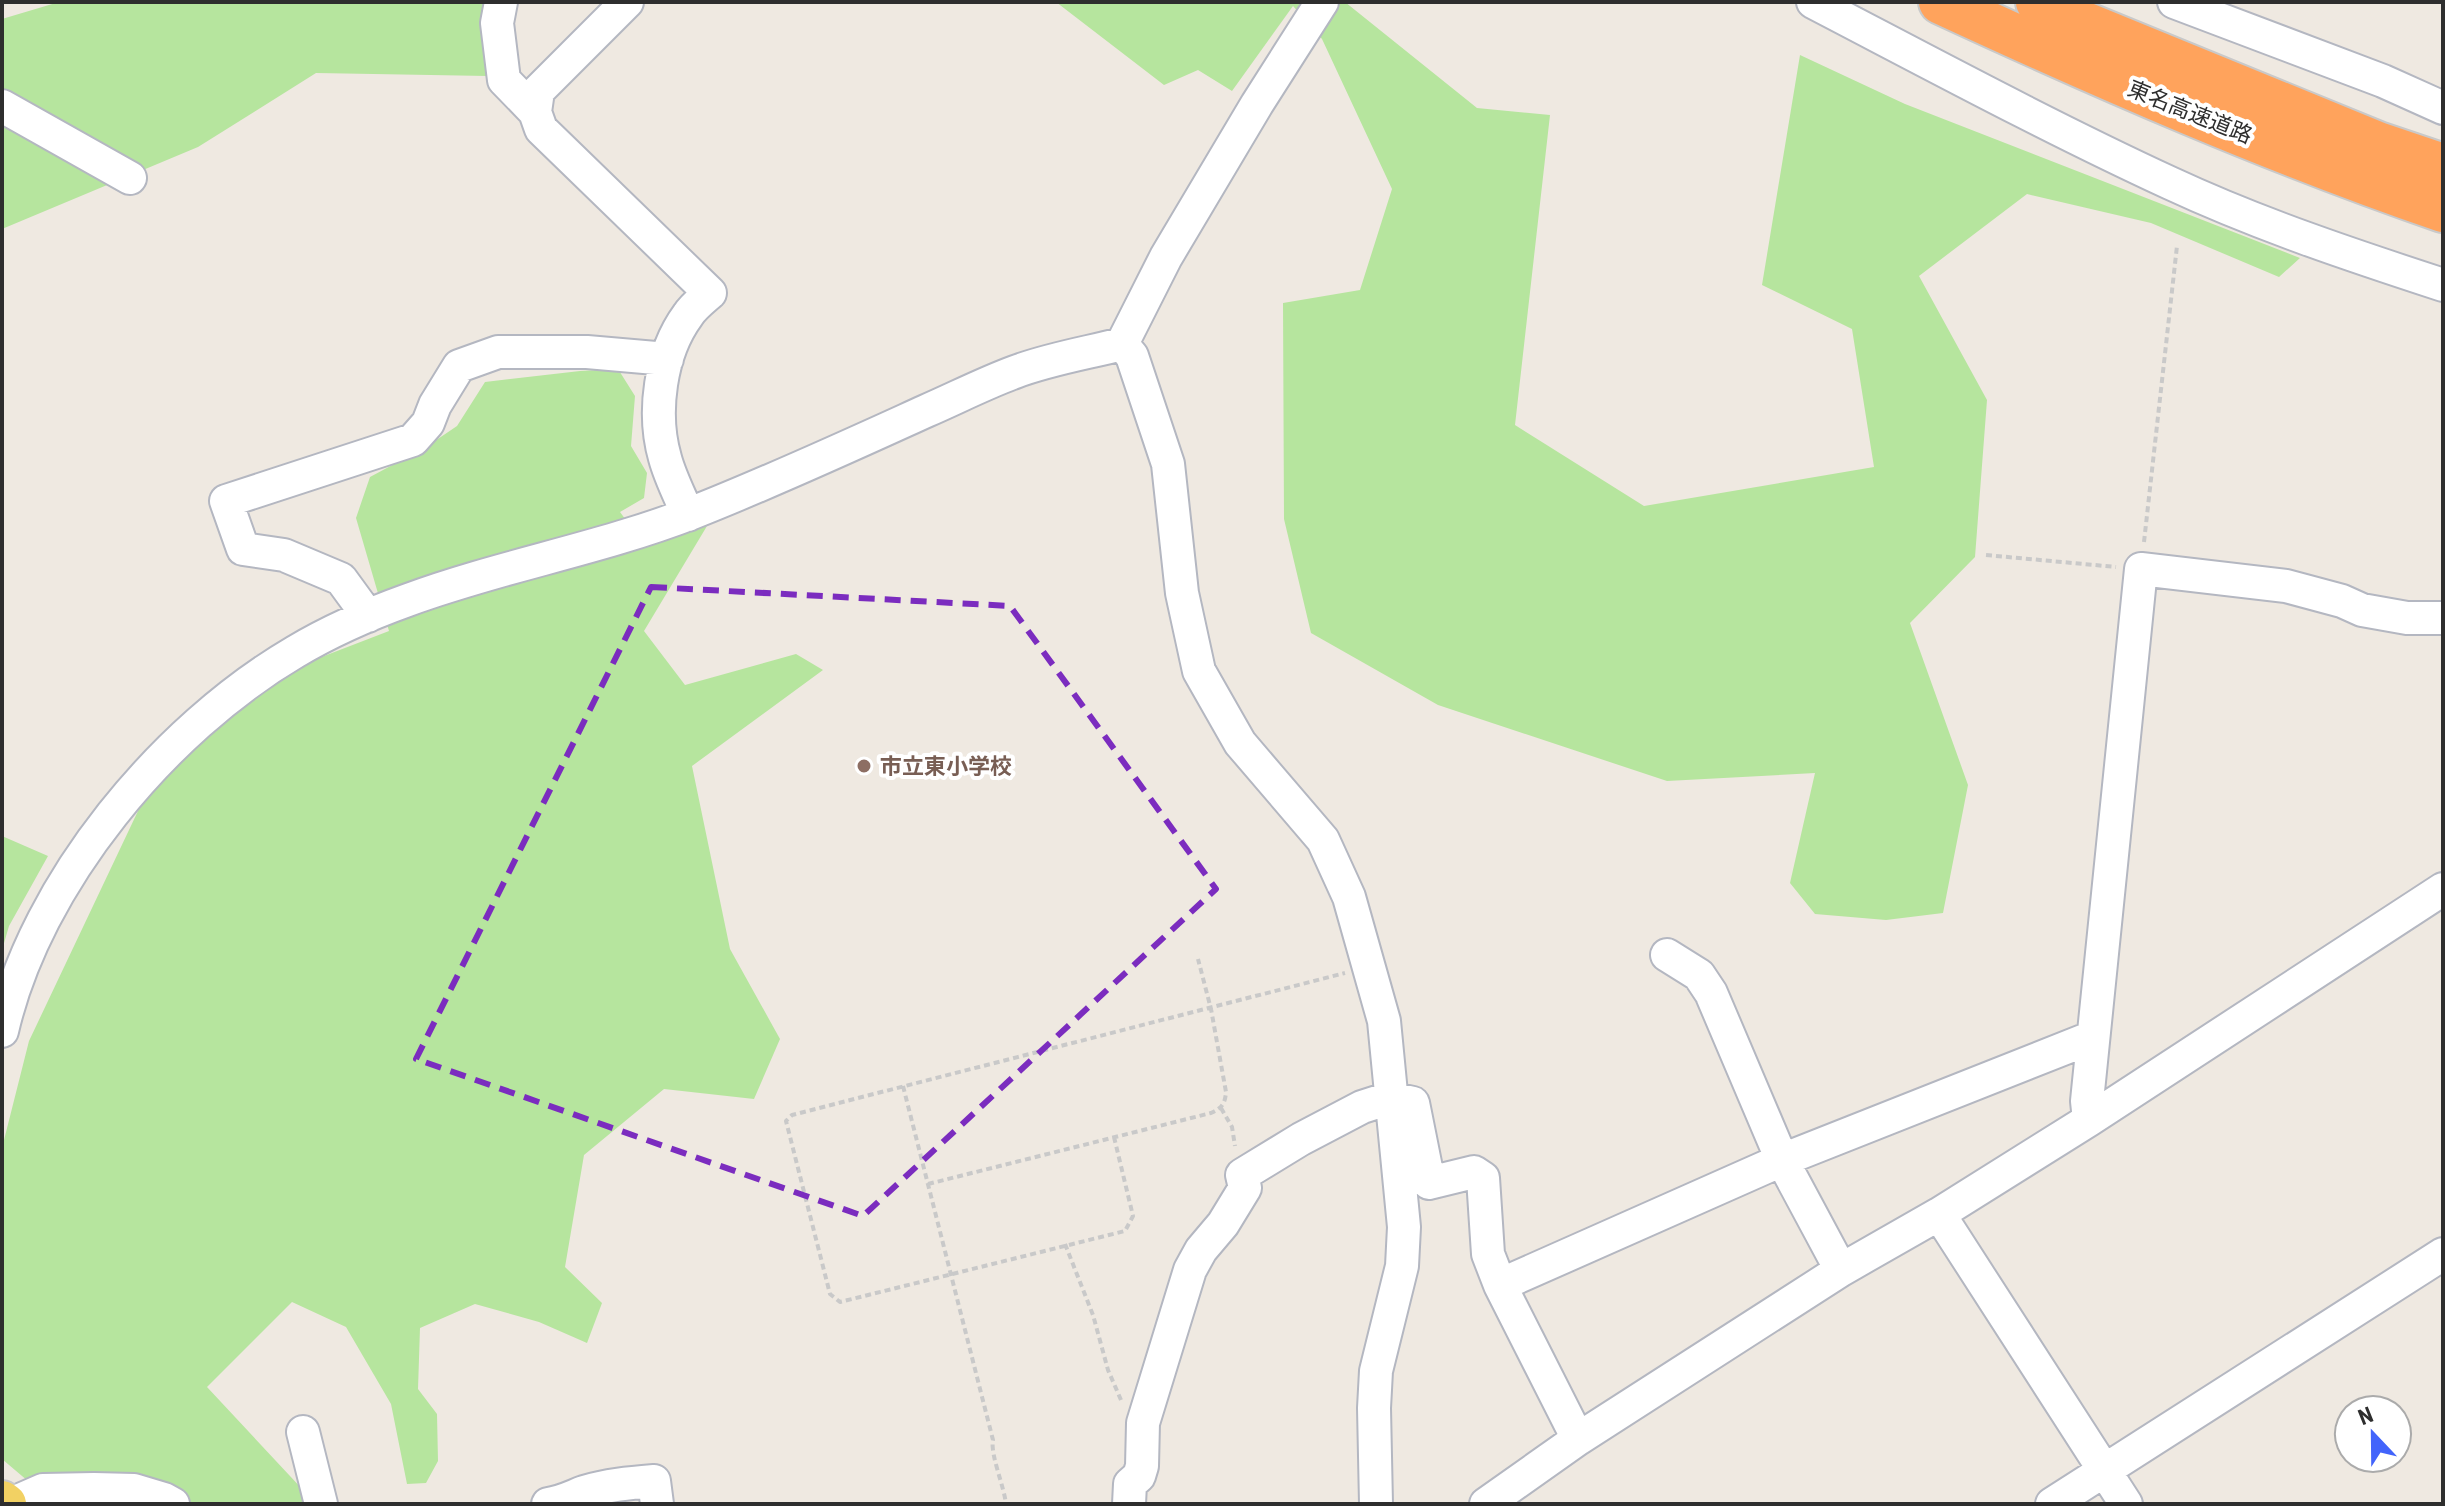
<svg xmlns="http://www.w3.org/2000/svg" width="2445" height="1506" viewBox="0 0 2445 1506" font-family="'Roboto Condensed','Noto Sans JP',sans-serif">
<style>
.green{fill:#b6e59e}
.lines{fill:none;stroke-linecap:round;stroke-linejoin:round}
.minor-casing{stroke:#b4b7c1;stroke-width:36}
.major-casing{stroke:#c9c9c9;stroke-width:44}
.highway-casing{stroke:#c9c9c9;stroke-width:48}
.path{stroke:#c9c9c9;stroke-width:4;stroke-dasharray:6 4;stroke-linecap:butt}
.minor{stroke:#fff;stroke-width:32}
.major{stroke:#f2d163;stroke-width:40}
.highway{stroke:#ffa35c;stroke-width:44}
.marked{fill:none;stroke:#7b2cbf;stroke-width:6;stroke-dasharray:16 10;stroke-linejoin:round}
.education-dot{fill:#8d6e63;stroke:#fff;stroke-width:3}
.labels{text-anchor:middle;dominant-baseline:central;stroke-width:8;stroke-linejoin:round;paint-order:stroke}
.street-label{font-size:22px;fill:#2e2e2e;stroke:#fff}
.education-label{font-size:22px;font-weight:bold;fill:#785e54;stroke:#fff;text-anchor:start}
</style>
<rect width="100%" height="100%" fill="#efe9e1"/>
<!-- green -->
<path class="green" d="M59 2H483L488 76 316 73 198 147 2 229V19Z
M1056 2H1345L1477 108 1550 115 1515 425 1644 506 1874 467 1852 329 1762 285 1800 55 1905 104 2300 258 2279 277 2151 223 2027 194 1919 276 1987 400 1975 557 1910 623 1968 785 1943 913 1886 920 1815 914 1790 883 1815 773 1667 781 1438 705 1311 633 1284 519 1283 303 1360 290 1392 189 1322 39 1293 6 1232 91 1198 70 1164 85Z
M618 369 635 396 631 446 647 473 644 498 620 512 645 546 707 526 644 631 685 685 796 654 823 670 692 766 730 949 780 1039 754 1099 664 1089 584 1155 565 1267 602 1303 587 1343 539 1322 475 1304 420 1328 418 1389 437 1414 438 1461 426 1483 407 1484 391 1404 346 1327 292 1302 207 1387 304 1491 310 1504H55L2 1459V1148L29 1041 156 773 293 668 389 631 356 518 370 477 426 447 457 426 485 382 580 371Z
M2 836 48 856 9 926 2 950Z"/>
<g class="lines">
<!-- minor casing -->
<g class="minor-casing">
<path id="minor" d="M501 2 497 23 504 80 535 112
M627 2 538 91 535 112 541 129 710 293C702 300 693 307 688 315 660 353 652 413 665 458 670 477 680 496 688 515
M1813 2C1932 64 2049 127 2170 183 2258 224 2351 255 2443 285
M2174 2 2383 81 2443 108
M2 106 130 178
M1122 344 1132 356 1168 464 1182 593 1199 671 1240 743 1323 840 1349 897 1384 1021 1404 1227 1402 1266 1376 1371 1374 1408 1376 1504
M368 616 341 579 284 555 243 549 226 501 413 440 428 423 435 405 459 366 498 352H587L667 359
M1667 955 1699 975 1711 993 1782 1160 1841 1270
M2 1031C36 882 164 729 295 652 330 631 369 614 408 600 500 566 599 549 692 513 771 482 849 446 926 411 956 398 985 383 1015 372 1049 359 1087 353 1122 344L1166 257 1257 104 1322 2
M2089 1120 2087 1101 2141 569 2286 586 2342 601 2362 610 2407 618H2443
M1939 1214 2126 1504
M1500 1285 1782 1160 2093 1037
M303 1432 321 1504
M11 1504 43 1490 94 1489 134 1490 164 1499 173 1504
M548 1504C562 1502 571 1497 584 1492 607 1485 630 1483 654 1481L657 1504
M1129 1504 1130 1484 1139 1476 1142 1466 1143 1423 1190 1270 1201 1250 1223 1224 1245 1188 1242 1175 1301 1139 1362 1107 1390 1098 1413 1103 1429 1183 1474 1172 1483 1178 1488 1254 1500 1285 1578 1439
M1486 1504 1578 1439 1841 1270 1939 1214 2089 1120 2443 889
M2052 1504 2443 1254"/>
</g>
<!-- major casing -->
<g class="major-casing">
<path id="major" d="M2 1501 6 1504"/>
</g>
<!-- highway casing -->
<g class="highway-casing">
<path id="highway" d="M1941 2C2105 78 2272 151 2443 210
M2038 2 2080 22 2378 144 2443 166"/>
</g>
<!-- path -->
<path class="path" d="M2144 542 2177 246
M1986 555 2116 567
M903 1086 993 1440C990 1454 1004 1486 1006 1504
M1221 1108 1232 1127 1235 1146
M1114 1137 1133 1216 1125 1231 840 1302 830 1294 786 1121 792 1115 1345 973
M928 1184 1211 1113C1221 1108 1225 1105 1226 1092L1211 1009 1198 959
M1065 1244 1093 1315 1108 1370 1121 1400"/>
<!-- minor -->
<use href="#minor" class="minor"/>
<!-- major -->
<use href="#major" class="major"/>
<!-- highway -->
<use href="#highway" class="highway"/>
</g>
<!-- marked area -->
<path class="marked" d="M651 587 1010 606 1216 889 863 1216 416 1059Z"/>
<!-- markers -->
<circle class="education-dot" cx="864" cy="766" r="8"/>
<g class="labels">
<!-- street labels -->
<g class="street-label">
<text transform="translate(2190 112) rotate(22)">東名高速道路</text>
</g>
<!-- education labels -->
<g class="education-label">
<text x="880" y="766">市立東小学校</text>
</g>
</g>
<!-- border -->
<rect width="2445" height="1506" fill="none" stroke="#2e2e2e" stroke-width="8"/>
<!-- north arrow -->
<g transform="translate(2373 1434) rotate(338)"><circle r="38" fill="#ffffff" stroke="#ababab" stroke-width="2"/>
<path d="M0-6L14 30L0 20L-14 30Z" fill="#4264fb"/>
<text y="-12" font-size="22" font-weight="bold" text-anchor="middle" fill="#2e2e2e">N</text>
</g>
</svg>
